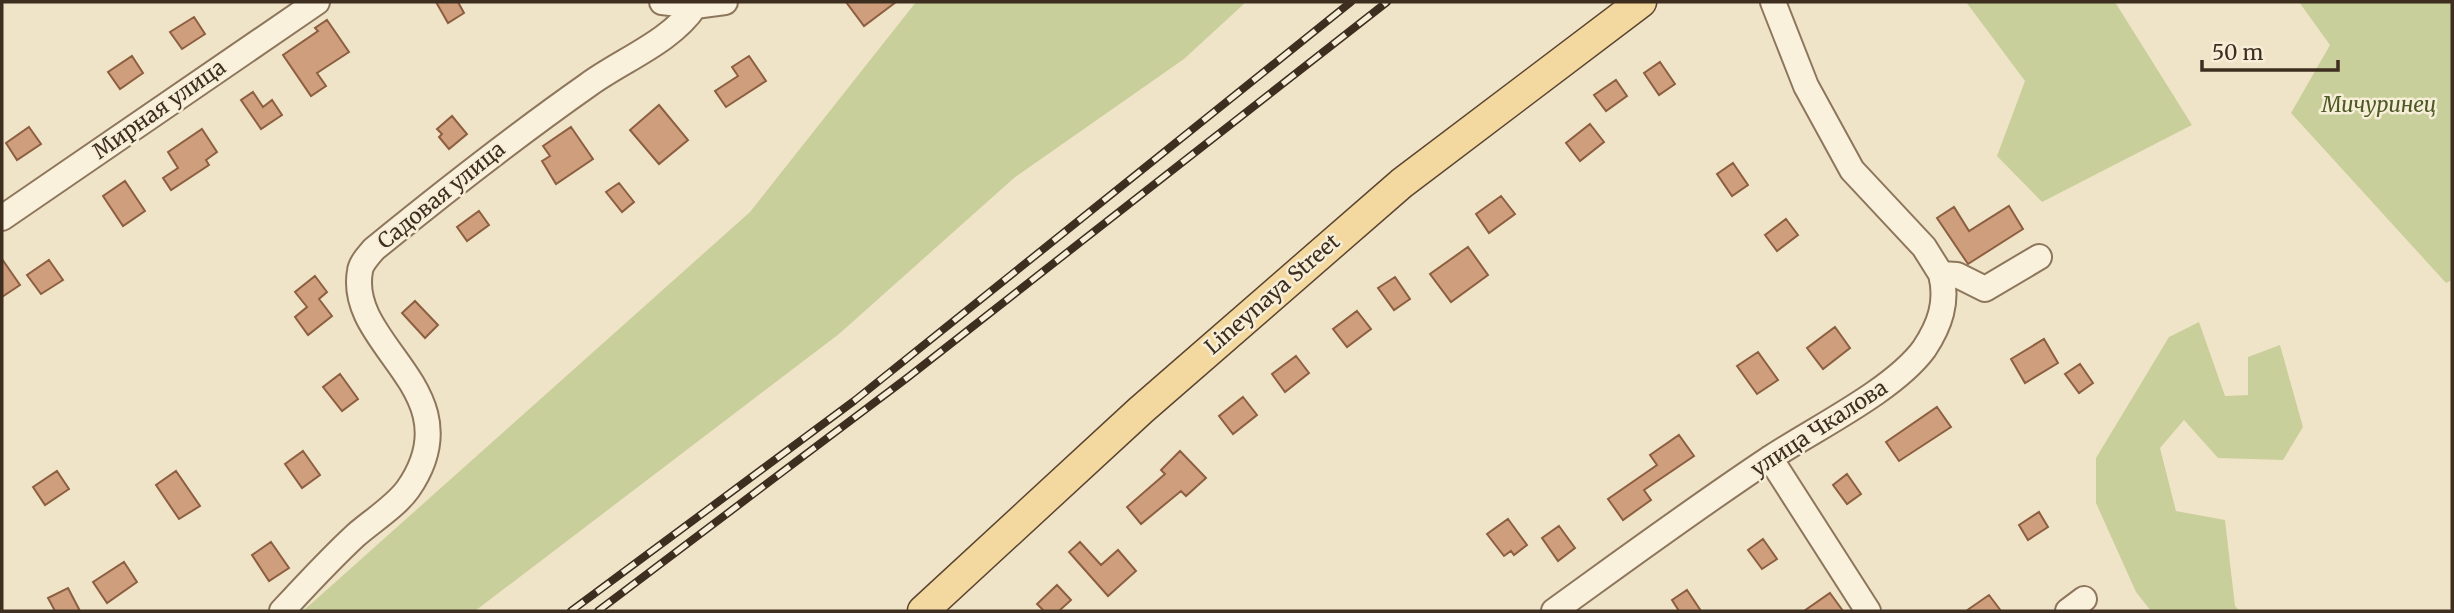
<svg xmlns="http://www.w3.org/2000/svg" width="2454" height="613" viewBox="0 0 2454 613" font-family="Merriweather,serif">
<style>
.green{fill:#c9cf9b}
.building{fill:#cf9f7d;stroke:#8d5f41;stroke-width:2}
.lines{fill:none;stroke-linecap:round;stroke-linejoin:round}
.minor-casing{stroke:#8d765c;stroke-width:28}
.major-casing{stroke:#5b4430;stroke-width:33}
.minor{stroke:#faf1dc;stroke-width:24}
.major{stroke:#f3d9a0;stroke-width:30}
.rail-casing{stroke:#3d2e20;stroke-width:8}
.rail{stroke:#f7eed8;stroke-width:5;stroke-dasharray:16;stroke-linecap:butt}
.labels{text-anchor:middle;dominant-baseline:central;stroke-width:5;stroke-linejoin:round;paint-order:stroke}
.park-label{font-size:21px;font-style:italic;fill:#4d5a26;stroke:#f7eed8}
.street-label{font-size:21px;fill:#3d2e20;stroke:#f7eed8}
</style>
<rect width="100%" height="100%" fill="#f0e4c8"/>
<!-- green -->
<path class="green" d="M916 2H1246L1184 59 1014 178 839 334 475 611H303L750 212Z
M1966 2H2115L2192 125 2042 202 1997 156 2025 81Z
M2299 2H2452V280L2446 283 2291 113 2330 45Z
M2199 322 2225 396 2248 395V357L2280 345 2303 427 2283 460 2218 458 2184 420 2160 448 2176 511 2225 520 2235 606 2240 611H2151L2136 592 2096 503V458L2169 337Z"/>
<!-- building -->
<path class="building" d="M436 2H458L464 13 448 23Z
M846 2H896L864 26Z
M194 17 205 34 182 49 170 32Z
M327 20 349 52 317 73 326 86 311 96 283 55 318 31 315 28Z
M132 56 143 73 120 89 108 72Z
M749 56 766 81 726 107 715 91 738 76 732 67Z
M1660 62 1675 84 1659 95 1644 73Z
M1616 80 1627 96 1606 111 1594 95Z
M253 92 263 107 272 100 282 115 261 129 241 100Z
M659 105 688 140 659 164 630 130Z
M452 116 467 134 449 149 439 137 442 134 437 129Z
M1590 124 1604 142 1580 161 1566 143Z
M29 127 41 144 17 160 6 143Z
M571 127 593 159 556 184 542 161 550 156 543 146Z
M202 129 217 152 206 160 209 165 171 190 163 178 178 168 168 152Z
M1733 163 1748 185 1732 196 1717 174Z
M125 181 145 211 123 226 103 196Z
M619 183 634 202 622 212 606 192Z
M1501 196 1515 214 1489 233 1476 214Z
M2009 206 2023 229 1968 264 1937 218 1954 207 1969 231Z
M479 211 489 225 467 241 457 227Z
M1786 219 1798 235 1777 251 1765 235Z
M1468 247 1488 275 1451 302 1430 274Z
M2 259 20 285 2 297Z
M49 260 63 280 41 294 27 275Z
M315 276 327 292 319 299 332 316 308 335 295 317 307 307 295 292Z
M1395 277 1410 299 1394 310 1378 288Z
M415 301 438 325 425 338 402 313Z
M1357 311 1371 329 1347 347 1333 329Z
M1835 327 1850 348 1823 369 1807 348Z
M2044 339 2058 363 2025 383 2011 359Z
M1758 352 1778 380 1757 394 1737 366Z
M1296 356 1309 373 1285 392 1272 374Z
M2080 364 2093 383 2079 393 2065 374Z
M340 374 358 399 342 411 323 387Z
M1243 397 1257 415 1233 434 1219 416Z
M1937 407 1951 427 1899 461 1886 442Z
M1679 435 1694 456 1644 490 1651 500 1623 520 1608 499 1657 465 1650 455Z
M303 451 320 475 302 488 285 464Z
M1180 451 1206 478 1186 496 1181 491 1141 524 1127 507 1165 474 1161 470Z
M57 471 69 489 45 505 33 487Z
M176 471 200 506 179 519 156 485Z
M1847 474 1861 494 1847 504 1833 485Z
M2039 512 2048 527 2028 540 2019 525Z
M1508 519 1527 545 1514 555 1511 551 1504 556 1487 534Z
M1559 526 1575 548 1558 561 1542 538Z
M1763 539 1777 559 1762 569 1748 550Z
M271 542 289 568 269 581 252 555Z
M1080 542 1101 565 1118 550 1136 571 1108 596 1069 552Z
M124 562 137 582 107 603 93 582Z
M1057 585 1071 600 1059 611H1044L1037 604Z
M68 588 80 611H55L48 598Z
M1687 590 1701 611H1679L1672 600Z
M1830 593 1843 611H1804Z
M1989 595 2001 611H1966Z"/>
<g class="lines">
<!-- minor casing -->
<g class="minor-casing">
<path id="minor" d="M662 2 695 6 725 2
M1773 2 1806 86 1852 170 1924 247 1941 274
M2 218 317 2
M1770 458 1868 611
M282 611C306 585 330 559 356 535 372 521 396 506 408 489 476 391 346 347 360 271 361 263 369 255 374 249 444 192 514 137 588 85 622 60 671 42 695 6
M1554 611C1626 559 1698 506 1772 457 1816 428 1894 390 1924 349 1940 325 1948 302 1941 274L1957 275 1985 289 2039 257
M2068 611 2084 599"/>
</g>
<!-- major casing -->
<g class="major-casing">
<path id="major" d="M923 611 1141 410 1402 183 1641 2"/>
</g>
<!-- minor -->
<use href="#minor" class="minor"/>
<!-- major -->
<use href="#major" class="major"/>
<!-- rail casing -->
<g class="rail-casing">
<path id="rail" d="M571 611 854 401 1351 2
M598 611 907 378 1387 2"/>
</g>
<!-- rail -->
<use href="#rail" class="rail"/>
</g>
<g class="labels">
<!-- park labels -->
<g class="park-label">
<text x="2379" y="104">Мичуринец</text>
</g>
<!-- street labels -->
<g class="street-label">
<text transform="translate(159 109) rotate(-35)">Мирная улица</text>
<text transform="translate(441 195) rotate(-39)">Садовая улица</text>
<text transform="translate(1272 294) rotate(-41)">Lineynaya Street</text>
<text transform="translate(1819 428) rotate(-33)">улица Чкалова</text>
</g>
</g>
<!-- border -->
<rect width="2454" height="613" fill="none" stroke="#3d2e20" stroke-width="7"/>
<!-- scale -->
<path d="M2202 60v10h136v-10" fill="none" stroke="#3d2e20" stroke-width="3.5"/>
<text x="2212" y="60" font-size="21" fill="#3d2e20" stroke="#f7eed8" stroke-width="5" paint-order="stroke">50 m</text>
</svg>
